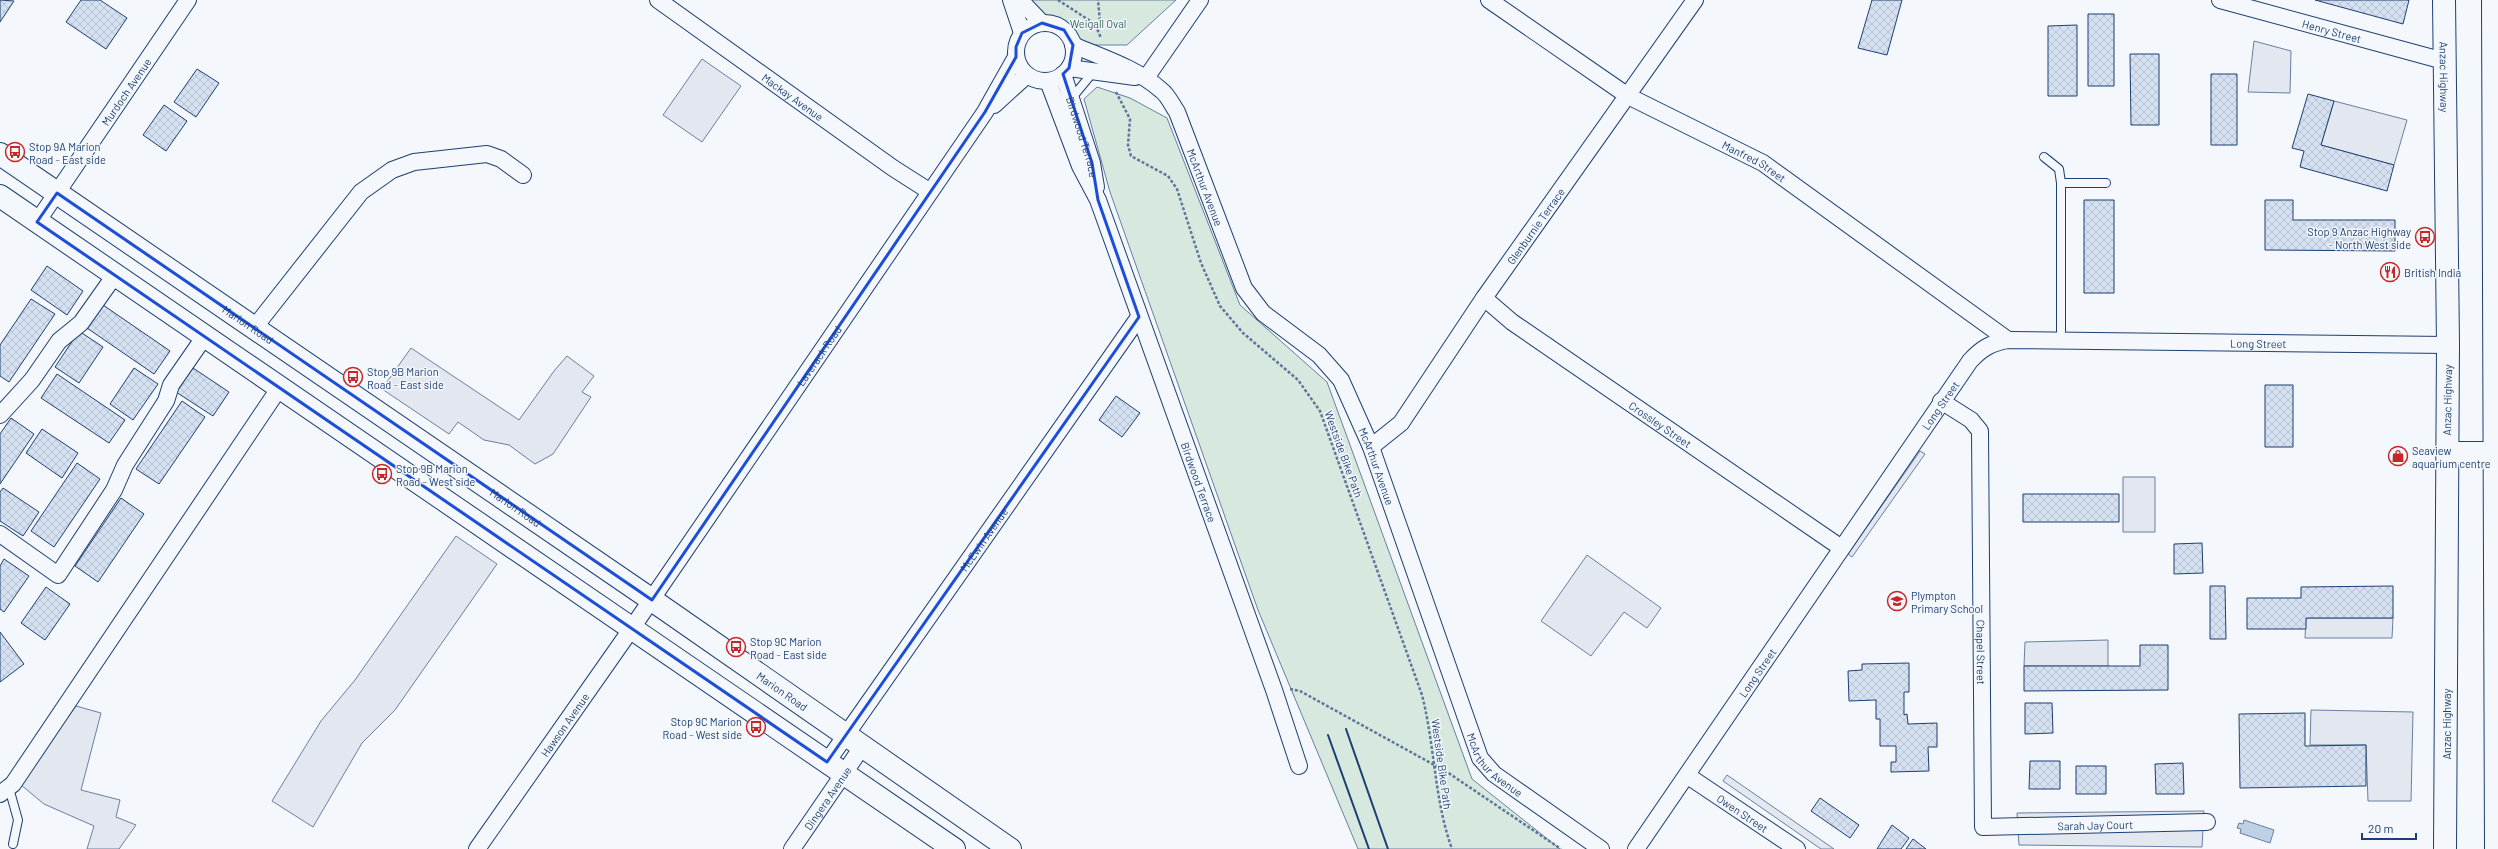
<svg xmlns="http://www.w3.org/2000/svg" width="2498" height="849" viewBox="0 0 2498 849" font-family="Barlow,sans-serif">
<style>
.park{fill:#d7e8df;stroke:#687fa3}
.parking{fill:#e3e8f0;stroke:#687fa3}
.water{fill:#bed0e5;stroke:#687fa3}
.building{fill:url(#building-cross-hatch);stroke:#1d3f73}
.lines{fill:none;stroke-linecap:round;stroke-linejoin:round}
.service-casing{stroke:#1d3f73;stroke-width:10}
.minor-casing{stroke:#1d3f73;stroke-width:18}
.primary-casing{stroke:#1d3f73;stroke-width:24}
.trunk-casing{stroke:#1d3f73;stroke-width:24}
.path{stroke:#5e769c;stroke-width:2.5;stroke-dasharray:3 2;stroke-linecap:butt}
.service{stroke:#f4f7fb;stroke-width:8}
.minor{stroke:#f4f7fb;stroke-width:16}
.primary{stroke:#f4f7fb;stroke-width:22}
.trunk{stroke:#f4f7fb;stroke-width:22}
.wall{stroke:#1d3f73;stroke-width:2}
.marked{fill:none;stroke:#1d4ed8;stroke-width:3;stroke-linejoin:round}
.labels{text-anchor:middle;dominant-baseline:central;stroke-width:3;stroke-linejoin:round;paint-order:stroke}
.park-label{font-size:11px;fill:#2c6c60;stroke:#f4f7fb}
.street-label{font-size:11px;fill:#1d3f73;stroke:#f4f7fb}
.poi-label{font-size:11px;fill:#1d3f73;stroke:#f4f7fb;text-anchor:start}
</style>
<defs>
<pattern id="building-cross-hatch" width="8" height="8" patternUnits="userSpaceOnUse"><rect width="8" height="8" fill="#d5e0f0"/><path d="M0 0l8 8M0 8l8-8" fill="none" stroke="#b6c1d1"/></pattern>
</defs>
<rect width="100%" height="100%" fill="#f4f7fb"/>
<!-- park -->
<path class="park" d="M1020 0H1176L1127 45H1073C1064 31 1059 25 1042 23Z
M1097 87 1130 98 1167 118 1240 305 1327 382 1472 779 1560 849H1358L1258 610 1110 192 1084 99Z"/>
<!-- parking -->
<path class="parking" d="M2254 41 2291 51 2290 93 2248 92Z
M702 59 741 86 702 142 663 115Z
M2334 101 2407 120 2394 165 2321 145Z
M411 348 519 420 554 371 567 356 594 376 582 392 591 397 553 454 535 464 509 445 484 440 458 422 449 434 382 389Z
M1920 451 1925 454 1852 557 1848 554Z
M2123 477H2155V532H2123Z
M456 536 497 564 395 710 362 743 313 827 272 801 321 721 355 680Z
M1587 555 1661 608 1647 628 1624 612 1591 656 1541 621Z
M2306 618H2393L2392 638H2305Z
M2108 640V666H2024L2025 642Z
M76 706 101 713 81 790 120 800 116 817 136 825 119 849H87L94 826 44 804 20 784Z
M2311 710 2413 712 2411 801H2368L2366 745H2310Z
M1727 775 1834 849H1821L1723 781Z
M2204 811 2202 847 2019 845 2017 813Z"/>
<!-- water -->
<path class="water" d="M2244 820 2274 830 2270 843 2240 833 2241 829 2237 828 2239 823 2243 824Z"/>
<!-- building -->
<path class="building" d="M0 0 14 1 0 22Z
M81 0H100L127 18 106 49 66 22Z
M1872 0H1902L1887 55 1858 48Z
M2315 0H2409L2403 24Z
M2088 14H2114V86H2088Z
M2077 25V96H2048V26Z
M2130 54H2159V125H2131Z
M197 69 219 83 196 117 174 102Z
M2211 74H2237V145H2211Z
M2308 94 2334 101 2321 145 2394 165 2387 191 2300 167 2304 151 2292 148Z
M164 105 187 121 166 151 143 135Z
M2084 200H2114V293H2084Z
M2265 200H2293V220H2395V251L2265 250Z
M47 266 83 291 67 315 31 290Z
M31 299 55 314 9 382 0 376V345Z
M103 305 170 351 154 374 87 328Z
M79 331 103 347 79 383 55 367Z
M134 368 158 384 133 420 110 404Z
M193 368 229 392 213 416 176 392Z
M57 374 125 420 109 443 41 398Z
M2265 385H2293V447H2265Z
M1116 396 1140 413 1122 437 1099 420Z
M182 401 205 417 159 484 136 469Z
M11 418 34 434 0 484V434Z
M42 429 78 453 62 478 26 453Z
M77 463 100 479 54 547 31 531Z
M3 488 39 512 23 536 0 521V492Z
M2023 494H2119V522H2023Z
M121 498 144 514 98 582 75 566Z
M2202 543 2203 573 2174 574V544Z
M4 559 29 576 4 612 0 609V566Z
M2210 586H2225L2226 639H2210Z
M2393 586V618H2306V629H2247V598H2301V587Z
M46 587 70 604 45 640 21 623Z
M0 632 24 664 0 682Z
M2140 645H2168V690L2024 691V666H2140Z
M1909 663V692H1904V715L1907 714 1908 724 1937 723V747H1928L1929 771 1891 772V762H1896V746H1880V719H1876V700L1849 701 1848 671 1862 670V664Z
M2025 703H2052L2053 733 2025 734Z
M2305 713V746L2366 745V786L2240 788 2239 714Z
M2030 761H2060V789H2029Z
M2183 763 2184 794H2156L2155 764Z
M2076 766H2106V794H2076Z
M1820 798 1859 825 1850 838 1811 811Z
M1892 825 1909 838 1901 849H1877Z
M1913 839 1926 849H1906Z"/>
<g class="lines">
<!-- service casing -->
<g class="service-casing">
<path id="service" d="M1071 99 1094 71
M2044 157 2059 169 2061 183
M2061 341V183H2106
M9 788 18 820 13 844"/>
</g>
<!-- minor casing -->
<g class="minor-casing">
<g id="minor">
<path id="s1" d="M658 0 893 168 929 191"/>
<path d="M1011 0 1022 33"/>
<path d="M1020 0 1042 23"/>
<path id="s2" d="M1489 0 1628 96 1763 163 2008 340"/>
<path id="s3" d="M2220 0 2444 61"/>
<circle cx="1045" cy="52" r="29"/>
<path id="s4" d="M1073 45C1103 58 1136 68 1161 90 1168 95 1172 105 1177 112L1244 288 1263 313 1319 355 1341 380 1371 447 1480 758 1494 774 1601 849"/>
<path d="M1069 68 1135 77"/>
<path id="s5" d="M1063 74 1092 163 1096 187"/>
<path d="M1146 78 1200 0"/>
<path id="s6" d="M1048 81 1080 166 1098 200 1274 690 1299 766"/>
<path d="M994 105 1027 75"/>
<path id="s7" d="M37 222 188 0"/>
<path id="s8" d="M1484 298 1512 322 1840 547"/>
<path d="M254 328 361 192 392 170 414 162 487 154 501 159 523 175"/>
<path id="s9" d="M1941 401 1971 420 1980 431 1983 827 2207 822"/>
<path d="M0 415 32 380 59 341 81 323 115 275"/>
<path id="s10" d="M1371 447 1401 423 1484 298 1695 0"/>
<path d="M0 534 58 575 114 490 125 465 166 401 171 385 205 336"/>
<path id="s11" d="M827 762 1139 317"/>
<path id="s12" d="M1688 776 1797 849"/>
<path d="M0 794 13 784 280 387"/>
<path id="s13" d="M477 849 632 628 985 112 1016 57"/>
<path id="s14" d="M792 849 862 747"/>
<path id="s15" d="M1636 849 1970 361C1982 348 1991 343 2008 340L2448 345"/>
</g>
</g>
<!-- primary casing -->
<g class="primary-casing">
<g id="primary">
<path id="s16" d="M0 154 652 600 1010 849"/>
<path d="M0 196 954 849"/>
</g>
</g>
<!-- trunk casing -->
<g class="trunk-casing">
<g id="trunk">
<path id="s17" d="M2444 0 2448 345 2445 849"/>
<path d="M2493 0 2496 849"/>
<path d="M2447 453H2494"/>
</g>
</g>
<!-- path -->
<path class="path" d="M1058 0 1095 24 1101 38
M1098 30 1100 22 1098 0
M1116 92 1130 119 1128 145 1131 156 1168 176 1177 189 1201 263 1220 306 1243 333 1298 380 1320 411 1422 695C1435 746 1434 799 1452 849
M1290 689 1300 691 1447 772 1561 849"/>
<!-- service -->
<use href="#service" class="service"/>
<!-- minor -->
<use href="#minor" class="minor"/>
<!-- primary -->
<use href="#primary" class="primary"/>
<!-- trunk -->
<use href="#trunk" class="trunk"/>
<!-- wall -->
<path class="wall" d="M1346 729 1388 849
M1328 735 1369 849"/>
</g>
<!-- marked area -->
<path class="marked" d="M1042 23 1064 30 1073 45 1069 68 1063 74 1092 163 1098 200 1139 317 827 762 37 222 57 193 652 600 985 112 1016 57V47L1022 33Z"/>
<!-- icons -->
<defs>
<g id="bus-ring" transform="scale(1)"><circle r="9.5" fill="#f4f7fb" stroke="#c62828" stroke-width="1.5"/><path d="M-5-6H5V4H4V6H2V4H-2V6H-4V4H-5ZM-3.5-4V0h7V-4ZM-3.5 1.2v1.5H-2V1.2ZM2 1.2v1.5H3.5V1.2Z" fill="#c62828"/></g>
<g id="restaurant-ring" transform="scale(1)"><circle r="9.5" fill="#f4f7fb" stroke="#c62828" stroke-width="1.5"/><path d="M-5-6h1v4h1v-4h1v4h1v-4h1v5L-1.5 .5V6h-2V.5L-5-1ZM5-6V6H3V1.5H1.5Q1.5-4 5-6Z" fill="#c62828"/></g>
<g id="shop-ring" transform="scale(1)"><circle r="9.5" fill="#f4f7fb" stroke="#c62828" stroke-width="1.5"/><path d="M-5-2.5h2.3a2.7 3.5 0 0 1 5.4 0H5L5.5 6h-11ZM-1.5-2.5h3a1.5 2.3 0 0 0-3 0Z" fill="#c62828"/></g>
<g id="school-ring" transform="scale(1)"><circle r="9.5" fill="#f4f7fb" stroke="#c62828" stroke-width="1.5"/><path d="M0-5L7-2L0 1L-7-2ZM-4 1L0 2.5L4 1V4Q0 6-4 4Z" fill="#c62828"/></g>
</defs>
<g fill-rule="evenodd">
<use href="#bus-ring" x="15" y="152"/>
<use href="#bus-ring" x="2425" y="237"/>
<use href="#restaurant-ring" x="2390" y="272"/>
<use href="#bus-ring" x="353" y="377"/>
<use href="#shop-ring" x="2398" y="456"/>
<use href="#bus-ring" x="382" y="474"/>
<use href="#school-ring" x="1897" y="601"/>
<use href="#bus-ring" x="736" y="647"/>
<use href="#bus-ring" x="756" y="727"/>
</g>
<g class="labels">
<!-- park labels -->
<g class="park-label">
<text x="1098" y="23">Weigall Oval</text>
</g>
<!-- street labels -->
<g class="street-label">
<text stroke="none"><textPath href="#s3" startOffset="116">Henry Street</textPath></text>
<text stroke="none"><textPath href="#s17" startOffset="77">Anzac Highway</textPath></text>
<text stroke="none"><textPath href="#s7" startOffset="158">Murdoch Avenue</textPath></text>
<text stroke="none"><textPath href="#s1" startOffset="166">Mackay Avenue</textPath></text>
<text stroke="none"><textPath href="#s5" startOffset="66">Birdwood Terrace</textPath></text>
<text stroke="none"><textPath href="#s2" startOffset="311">Manfred Street</textPath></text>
<text stroke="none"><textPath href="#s4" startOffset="207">McArthur Avenue</textPath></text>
<text stroke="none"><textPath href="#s10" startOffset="277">Glenburnie Terrace</textPath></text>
<text stroke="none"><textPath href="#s16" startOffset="301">Marion Road</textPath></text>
<text stroke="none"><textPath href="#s15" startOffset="886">Long Street</textPath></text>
<text stroke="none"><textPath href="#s13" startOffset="600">Laverack Road</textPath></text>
<text transform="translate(2447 400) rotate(-89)">Anzac Highway</text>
<text stroke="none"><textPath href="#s15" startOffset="538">Long Street</textPath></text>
<text stroke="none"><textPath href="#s8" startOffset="217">Crossley Street</textPath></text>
<text transform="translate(1344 454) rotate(70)">Westside Bike Path</text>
<text stroke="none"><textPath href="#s4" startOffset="543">McArthur Avenue</textPath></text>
<text stroke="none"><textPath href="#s6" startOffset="429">Birdwood Terrace</textPath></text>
<text stroke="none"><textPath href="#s16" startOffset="625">Marion Road</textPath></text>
<text stroke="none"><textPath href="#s11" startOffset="272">McEwin Avenue</textPath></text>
<text stroke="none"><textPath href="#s9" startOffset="271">Chapel Street</textPath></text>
<text stroke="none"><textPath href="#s15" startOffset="214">Long Street</textPath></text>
<text stroke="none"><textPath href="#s16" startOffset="949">Marion Road</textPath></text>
<text stroke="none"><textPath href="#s13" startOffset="152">Hawson Avenue</textPath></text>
<text transform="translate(2446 724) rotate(-90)">Anzac Highway</text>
<text stroke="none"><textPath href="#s4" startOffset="867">McArthur Avenue</textPath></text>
<text transform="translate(1442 764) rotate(82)">Westside Bike Path</text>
<text stroke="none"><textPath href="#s14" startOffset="62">Dingera Avenue</textPath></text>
<text stroke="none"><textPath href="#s12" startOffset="66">Owen Street</textPath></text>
<text stroke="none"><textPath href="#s9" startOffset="558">Sarah Jay Court</textPath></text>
</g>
<!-- poi labels -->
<g class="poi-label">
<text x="29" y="146">Stop 9A Marion<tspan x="29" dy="13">Road - East side</tspan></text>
<text x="2411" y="231" text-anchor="end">Stop 9 Anzac Highway<tspan x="2411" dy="13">- North West side</tspan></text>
<text x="2404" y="272">British India</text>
<text x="367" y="371">Stop 9B Marion<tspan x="367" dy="13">Road - East side</tspan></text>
<text x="2412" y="450">Seaview<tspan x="2412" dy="13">aquarium centre</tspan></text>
<text x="396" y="468">Stop 9B Marion<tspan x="396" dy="13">Road - West side</tspan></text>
<text x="1911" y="595">Plympton<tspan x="1911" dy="13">Primary School</tspan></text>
<text x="750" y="641">Stop 9C Marion<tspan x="750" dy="13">Road - East side</tspan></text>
<text x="742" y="721" text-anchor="end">Stop 9C Marion<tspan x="742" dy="13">Road - West side</tspan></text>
</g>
</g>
<!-- scale -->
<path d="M2362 833v6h54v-6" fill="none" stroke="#1d3f73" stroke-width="2"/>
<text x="2368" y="833" font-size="12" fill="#1d3f73" stroke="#f4f7fb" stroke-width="3" paint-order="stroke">20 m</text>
</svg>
